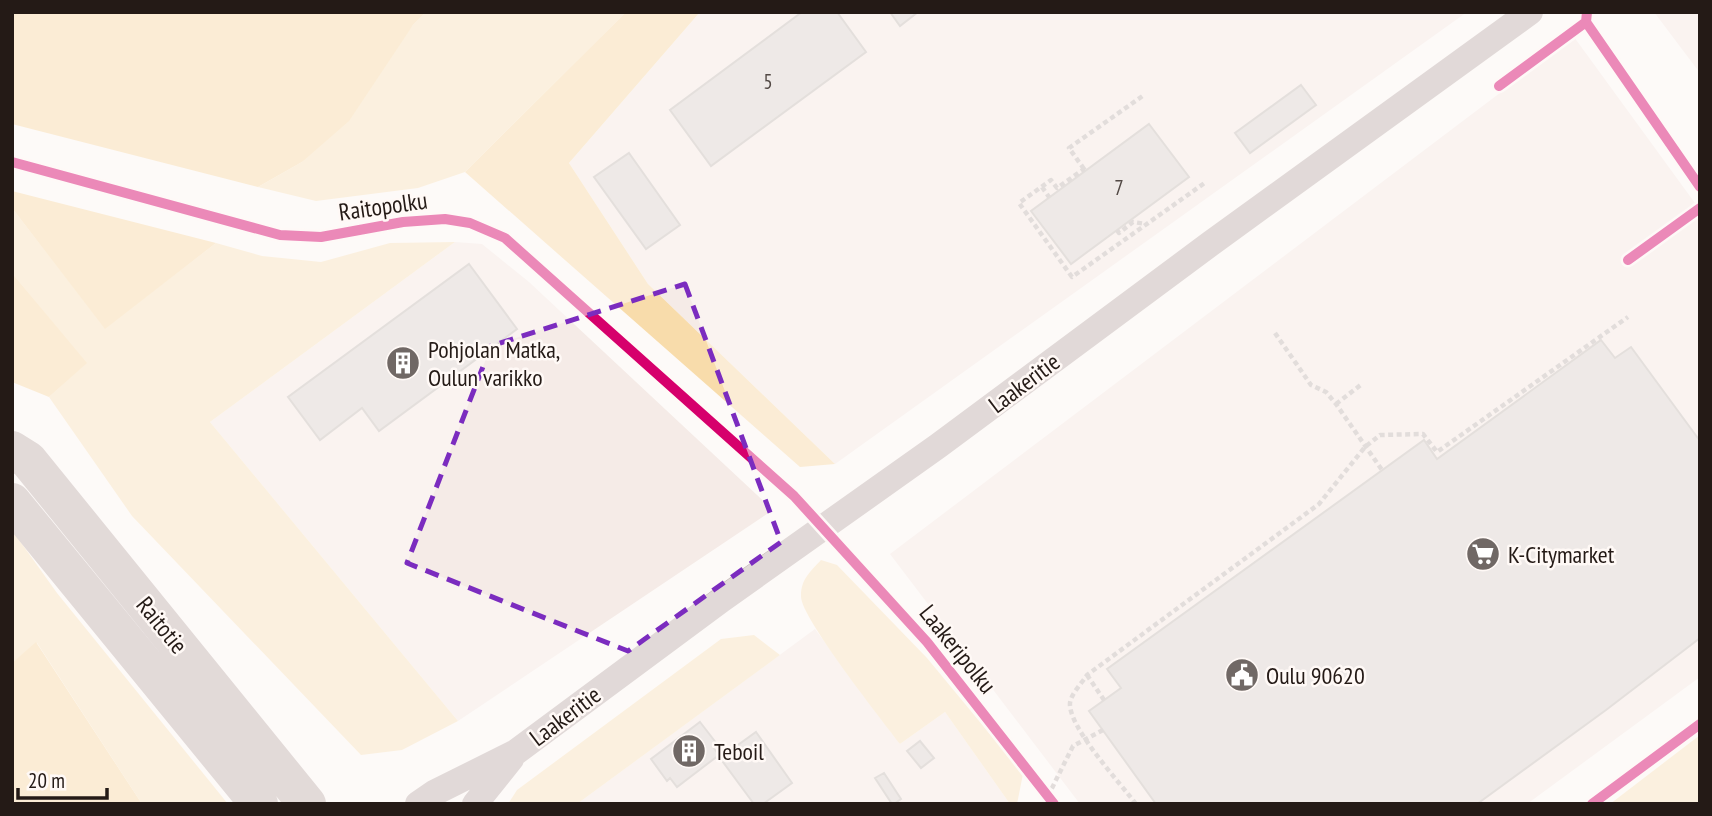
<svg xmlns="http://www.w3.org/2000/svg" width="1712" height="816" viewBox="0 0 1712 816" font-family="'PT Sans Narrow',sans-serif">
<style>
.built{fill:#f5ebe7}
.green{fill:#f9e5c1}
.forest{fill:#f8dcab}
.building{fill:#dbd6d2;stroke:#c5bfbb;stroke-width:2}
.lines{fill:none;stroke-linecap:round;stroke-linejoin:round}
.path{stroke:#c2bab9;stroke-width:4.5;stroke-dasharray:5 3.5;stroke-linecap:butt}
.street{stroke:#bfb2b1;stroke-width:26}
.primary{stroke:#c1b3b2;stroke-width:38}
.cycleway-casing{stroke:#fff9f6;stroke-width:15}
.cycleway{stroke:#d6006c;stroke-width:10}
.marked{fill:none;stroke:#7b2cbf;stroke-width:5;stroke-dasharray:14 9;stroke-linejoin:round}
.labels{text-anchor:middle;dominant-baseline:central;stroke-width:5;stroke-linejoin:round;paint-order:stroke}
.number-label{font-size:21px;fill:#524945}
.street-label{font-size:24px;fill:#241a16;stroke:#fff9f6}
.poi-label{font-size:24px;fill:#241a16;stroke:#fff9f6;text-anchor:start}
</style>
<rect width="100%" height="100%" fill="#fdfaf8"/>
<!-- built -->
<path class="built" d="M700 12H1467L835 464 648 284 569 163Z
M1654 12H1700V73Z
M1574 37 1700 210V677L1527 804H1080L890 554Z
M455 242 482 244 529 282 773 510 458 721 210 422Z
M815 629 900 744 945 712 1010 804H577Z"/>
<!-- green -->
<path class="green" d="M426 12H626L465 172 418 188 316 201 258 187 302 162 413 25Z
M12 208 105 328 216 243 262 256 321 262 390 243 455 242 210 422 458 721 402 750 361 755 132 516 49 397 86 363 12 273Z
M12 530 57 593 228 804H142L37 643 12 663Z
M821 560 837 565 927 658 1023 774 1017 804H1010L945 712 900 744C883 721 800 617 801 596 801 579 810 572 821 560Z
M754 635 780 655 577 804H508L517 790 721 639Z
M1700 735V804H1610Z"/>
<!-- forest -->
<path class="forest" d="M12 12H426L413 25 349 121 302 162 258 187 12 124Z
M626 12H700L569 163 648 284 835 464 800 467 465 172Z
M12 191 216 243 105 329 12 208Z
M12 273 87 363 49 397 12 382Z
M36 642 142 804H12V663Z"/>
<!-- building -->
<path class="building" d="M802 12H837L866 52 711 166 670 110Z
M890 12H918L900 26Z
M1301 85 1316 105 1250 153 1235 133Z
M1149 124 1189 177 1071 264 1031 211Z
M629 153 680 225 646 249 594 177Z
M469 264 517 329 379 431 362 408 320 440 288 397Z
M1601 340 1615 358 1631 347 1700 441V638L1606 710 1477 804H1156L1089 711 1121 688 1107 669 1424 440 1437 459Z
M700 722 717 744 713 747 719 755 677 787 670 778 667 781 651 759Z
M756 732 792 783 763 804H754L720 758Z
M920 741 934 758 921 768 907 751Z
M884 773 901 799 894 804H892L875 778Z"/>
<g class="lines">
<!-- path -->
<path class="path" d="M1084 169 1069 148 1144 95
M1085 170 1084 169 1057 188 1051 180 1019 203 1072 277 1206 182
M1042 187 1049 197
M1117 230 1119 233 1133 222 1146 224
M1275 333 1311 385 1326 392 1336 404 1382 470
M1336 404 1362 384
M1087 675 1104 700
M1048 796 1073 746 1103 730
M1136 804C1121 784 1068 727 1070 703 1071 694 1082 683 1087 675L1319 504 1365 447 1380 435 1423 434 1437 452 1628 317"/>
<!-- street -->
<path class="street" d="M418 804 434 793 516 752 721 600 938 446 1210 244 1530 12
M475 804 511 759"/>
<!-- primary -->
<path class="primary" d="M12 450 28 460 307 804
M12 502 259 804"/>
<!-- cycleway casing -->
<g class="cycleway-casing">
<path id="cycleway" d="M1587 12 1586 22 1700 187
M1499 86 1586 22
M12 162 280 235 321 237 403 222 445 219 470 223 505 238 794 496 927 642 1054 804
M1628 260 1700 208
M1592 804 1700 724"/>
</g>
<!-- cycleway -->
<use href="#cycleway" class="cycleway"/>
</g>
<!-- marked area -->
<path d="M0 0H1712V816H0ZM685 284 781 542 628 651 407 563 491 346Z" fill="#fdfaf8" fill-opacity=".55" fill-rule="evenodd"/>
<path class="marked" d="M685 284 781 542 628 651 407 563 491 346Z"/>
<!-- icons -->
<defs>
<g id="building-disc" transform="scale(1.75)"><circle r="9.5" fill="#706865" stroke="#fff9f6"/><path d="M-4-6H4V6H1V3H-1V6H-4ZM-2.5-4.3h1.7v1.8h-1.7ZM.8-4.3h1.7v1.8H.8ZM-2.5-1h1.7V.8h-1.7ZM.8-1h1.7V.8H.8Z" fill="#fff"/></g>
<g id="supermarket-disc" transform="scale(1.75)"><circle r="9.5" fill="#706865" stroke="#fff9f6"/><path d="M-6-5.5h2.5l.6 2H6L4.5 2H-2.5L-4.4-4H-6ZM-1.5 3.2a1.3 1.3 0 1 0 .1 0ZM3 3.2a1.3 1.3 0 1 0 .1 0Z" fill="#fff"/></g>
<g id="civic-disc" transform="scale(1.75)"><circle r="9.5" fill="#706865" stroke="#fff9f6"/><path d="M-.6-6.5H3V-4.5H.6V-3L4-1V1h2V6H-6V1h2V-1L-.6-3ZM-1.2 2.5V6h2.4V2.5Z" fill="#fff"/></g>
</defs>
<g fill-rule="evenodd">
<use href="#building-disc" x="403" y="363"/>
<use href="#supermarket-disc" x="1483" y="554"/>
<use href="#civic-disc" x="1242" y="675"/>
<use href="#building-disc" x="689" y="751"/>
</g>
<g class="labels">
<!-- number labels -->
<g class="number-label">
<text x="768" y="81">5</text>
<text x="1119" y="187">7</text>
</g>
<!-- street labels -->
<g class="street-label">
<text transform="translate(383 206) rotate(-8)">Raitopolku</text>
<text transform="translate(1024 383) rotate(-37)">Laakeritie</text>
<text transform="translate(162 625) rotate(51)">Raitotie</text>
<text transform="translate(958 649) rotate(51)">Laakeripolku</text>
<text transform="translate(565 716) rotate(-37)">Laakeritie</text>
</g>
<!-- poi labels -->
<g class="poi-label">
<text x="428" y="349">Pohjolan Matka,<tspan x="428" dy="28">Oulun varikko</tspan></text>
<text x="1508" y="554">K-Citymarket</text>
<text x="1266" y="675">Oulu 90620</text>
<text x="714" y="751">Teboil</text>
</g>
</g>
<!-- border -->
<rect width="1712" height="816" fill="none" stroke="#241a16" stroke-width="28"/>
<!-- scale -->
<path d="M18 788v10h89v-10" fill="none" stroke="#241a16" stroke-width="3.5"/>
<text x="28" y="788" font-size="21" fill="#241a16" stroke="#fff9f6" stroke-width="5" paint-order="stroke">20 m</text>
</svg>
